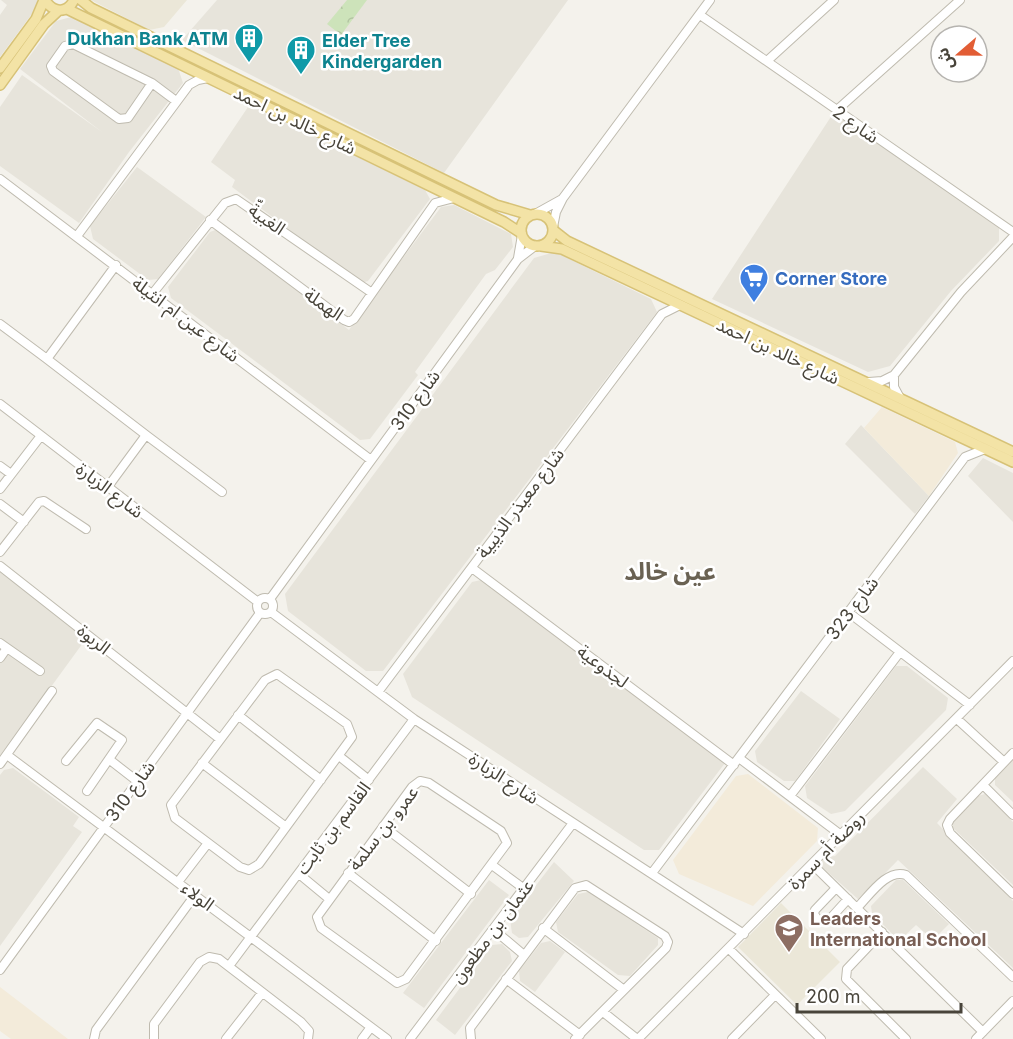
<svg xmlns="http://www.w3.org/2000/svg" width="1013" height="1039" viewBox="0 0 1013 1039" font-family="Inter,'Noto Sans Arabic',sans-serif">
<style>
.residential{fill:#e7e4db}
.commercial{fill:#f3ebda}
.education{fill:#ebe7d8}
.forest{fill:url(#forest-crowns)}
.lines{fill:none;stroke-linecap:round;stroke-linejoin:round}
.minor-casing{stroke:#bfbbaf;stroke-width:10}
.major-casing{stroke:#d7c277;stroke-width:12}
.minor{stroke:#fff;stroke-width:8}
.major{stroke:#f3e3a6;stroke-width:9}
.labels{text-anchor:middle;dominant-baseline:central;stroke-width:5;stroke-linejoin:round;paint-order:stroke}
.culture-label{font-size:18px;font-weight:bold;fill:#0d838f;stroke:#fff;text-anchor:end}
.street-label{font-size:18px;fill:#48443a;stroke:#fff}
.shop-label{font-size:18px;font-weight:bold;fill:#366cbe;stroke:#fff;text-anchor:start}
.education-label{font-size:18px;font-weight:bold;fill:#785e54;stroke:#fff;text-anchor:start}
.district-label{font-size:24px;font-weight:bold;fill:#6a6253;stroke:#fff}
</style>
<defs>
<pattern id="forest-crowns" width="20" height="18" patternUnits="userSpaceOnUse" patternTransform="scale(1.5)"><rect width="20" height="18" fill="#cde3ba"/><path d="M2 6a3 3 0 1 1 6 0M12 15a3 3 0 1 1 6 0" fill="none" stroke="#b2c4a1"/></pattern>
</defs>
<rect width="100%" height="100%" fill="#f4f2ec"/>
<!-- residential -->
<path class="residential" d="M1 0H37V7L0 57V15L7 5Z
M217 0H568L444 173 182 40Z
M75 16 178 68 183 83 129 152 79 223 0 166V107L22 75 102 132 20 69 56 21Z
M250 104 425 190 430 199 368 281 361 283 232 187 235 180 211 162Z
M834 112 999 228V241L951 291 890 366 868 372 712 299Z
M137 167 206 217 158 279 148 280 93 239 90 226Z
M454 205 511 234 513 247 495 270 486 274 415 372 418 375 370 439 360 440 171 298 168 287 210 232 218 229 349 330 441 207Z
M555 252 651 299 657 312 383 671H366L288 611 285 594 534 258Z
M861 425 929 496 915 514 845 444Z
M983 458 1013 473V522L968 476Z
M0 570 88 636 0 757Z
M481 580 725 763 659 850H644L412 697 403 674 472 582Z
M896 666H907L948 698 946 710 845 811 831 814 807 798 805 786Z
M801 691 840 719 795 781H784L757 762 755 751Z
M1013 760V802L995 785V778Z
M923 767 957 799 937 823 1013 901V968L898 860 859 900 822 867 821 862 824 857 835 856Z
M13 768 79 817 73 826 82 832 0 946V775L4 770Z
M985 794 1013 822V885L953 828V820L978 796Z
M554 862 574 881 528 937 519 938 512 933 510 919Z
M489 880 509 895 424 1008 403 993Z
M896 880H903L949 924 933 940 916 925 899 941 872 913 871 906Z
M588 892 658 938V945L630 976 618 975 558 932 556 922 578 894Z
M550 941 565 952 535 992 520 981 519 971 541 943Z
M502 944 510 952 512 961 455 1035 436 1020 492 945Z"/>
<!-- commercial -->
<path class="commercial" d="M882 407 955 442 958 453 929 496 864 428Z
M748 774 818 828 817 841 753 906 679 874 673 860 736 776Z
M0 987 68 1039H11L0 1031Z"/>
<!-- education -->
<path class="education" d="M91 0H187L164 27 149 30Z
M781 903 840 962 797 1005 738 947Z"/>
<!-- forest -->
<path class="forest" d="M347 0H367L341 35 327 24Z"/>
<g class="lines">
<!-- minor casing -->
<g class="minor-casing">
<path id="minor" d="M700 15 1013 232
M767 61 834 0
M152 83 128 118 119 119 53 71 51 66 65 46 73 44 152 83 176 101
M837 110 960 0
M0 179 371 460
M535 214 562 199
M210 220 344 320 349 322 354 319 435 203 454 198
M553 227 556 212 563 198 710 0
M77 236 189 85 198 80 208 78
M518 258 522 235
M153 293 225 203 236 199 372 293
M0 324 47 359
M894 375V387L900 398
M869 382 882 381 894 375 961 292 1013 237
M0 404 258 602
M146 435 222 492
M0 466 11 474
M107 488 146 435 47 359 116 265
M0 489 40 437
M0 504 24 522
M0 552 39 502 44 501 86 529
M0 566 220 739
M472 568 734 765
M257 606a8 8 0 1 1 16 0a8 8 0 1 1-16 0Z
M270 599 518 259 535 246
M271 612 414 719 744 934
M848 612 970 705
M0 643 40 671
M0 658 7 648
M277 674 347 724 352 737 259 864 249 870 240 867 175 818 171 805 265 680Z
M378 692 662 314 680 305
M238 715 321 780
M957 719 1004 762
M1013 753 950 819 947 825 950 833 1013 894
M7 755 387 1039
M339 756 369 780
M739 758 841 835
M110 760 137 781
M66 761 97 723 122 740 87 791
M202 763 286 827
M0 764 52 691
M420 781 429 783 501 831 507 843 406 979 397 983 321 928 317 917 412 787Z
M983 785 1013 815
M790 796 900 652
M383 826 471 894
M812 864 983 1032
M492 865 523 888
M348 873 436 941
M652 873 965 457 985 449
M299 874 328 898
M178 882 208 843
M836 888 815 910 814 914 818 920 828 921 848 899
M857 908C869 896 887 868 906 875L1013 977
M543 928 624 990
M493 929 524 955
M882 932 847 969 846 979 906 1039
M729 949 821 1039
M229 966 414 719
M0 970 260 613
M506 979 580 1035
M603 1012 637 1039
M94 1039 96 1030 195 895
M154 1039V1024L200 962 209 957 219 959 301 1022 309 1031 308 1039
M226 1039 262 993
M362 1039 371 1027
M410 1039 573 823
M471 1039 470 1028 575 888 586 885 665 936 668 942 666 948 575 1039
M638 1039 1013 661
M732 1039 775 995
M976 1039 1013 1001"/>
</g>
<!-- major casing -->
<g class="major-casing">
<path id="major" d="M45 0C53 13 67 14 74 0
M81 0 91 8 496 205 530 215
M67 9 504 222 521 233
M0 68 36 19 44 0
M0 85 44 24 58 11
M521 230a16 16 0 1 1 32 0a16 16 0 1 1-32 0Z
M553 230 567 241 1013 452
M541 246 562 249 1013 462"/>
</g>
<!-- minor -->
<use href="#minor" class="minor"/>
<!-- major -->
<use href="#major" class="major"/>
</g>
<!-- icons -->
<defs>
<g id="building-pin" transform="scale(1.5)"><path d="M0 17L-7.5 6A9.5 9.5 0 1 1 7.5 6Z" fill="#0f9aa8" stroke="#fff"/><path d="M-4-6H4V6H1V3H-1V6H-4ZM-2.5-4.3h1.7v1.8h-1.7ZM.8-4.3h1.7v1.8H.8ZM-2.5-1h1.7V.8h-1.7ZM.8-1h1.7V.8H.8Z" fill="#fff"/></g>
<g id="supermarket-pin" transform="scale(1.5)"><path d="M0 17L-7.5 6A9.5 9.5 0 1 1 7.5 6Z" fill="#3f7fe0" stroke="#fff"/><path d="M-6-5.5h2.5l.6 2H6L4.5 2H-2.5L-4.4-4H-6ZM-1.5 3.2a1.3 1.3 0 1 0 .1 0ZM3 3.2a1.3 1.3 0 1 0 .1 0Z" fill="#fff"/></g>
<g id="school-pin" transform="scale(1.5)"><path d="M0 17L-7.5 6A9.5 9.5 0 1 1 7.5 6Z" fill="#8d6e63" stroke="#fff"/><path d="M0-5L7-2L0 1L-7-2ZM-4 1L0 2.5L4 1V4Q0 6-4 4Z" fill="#fff"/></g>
</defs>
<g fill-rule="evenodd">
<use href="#building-pin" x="249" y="38"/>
<use href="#building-pin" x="301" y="50"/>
<use href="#supermarket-pin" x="754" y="278"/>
<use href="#school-pin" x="789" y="928"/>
</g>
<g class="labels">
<!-- culture labels -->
<g class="culture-label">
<text x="228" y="38">Dukhan Bank ATM</text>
<text x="322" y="40" text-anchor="start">Elder Tree<tspan x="322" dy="21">Kindergarden</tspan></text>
</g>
<!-- street labels -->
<g class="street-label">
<text transform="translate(295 120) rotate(26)">شارع خالد بن احمد</text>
<text transform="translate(856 124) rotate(35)">شارع 2</text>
<text transform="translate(267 219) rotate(35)">الغبيةّ</text>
<text transform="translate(324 304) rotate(35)">الهملة</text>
<text transform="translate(186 319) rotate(37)">شارع عين ام انثيلة</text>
<text transform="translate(778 351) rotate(25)">شارع خالد بن احمد</text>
<text transform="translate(415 400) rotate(-54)">شارع 310</text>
<text transform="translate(110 490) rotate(37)">شارع الزبارة</text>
<text transform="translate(520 503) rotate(-53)">شارع معيذر الذيبية</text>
<text transform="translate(852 608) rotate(-53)">شارع 323</text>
<text transform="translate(94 639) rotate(39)">الربوة</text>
<text transform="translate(603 666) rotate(37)">لجذوعية</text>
<text transform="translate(504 778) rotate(33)">شارع الزبارة</text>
<text transform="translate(130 791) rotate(-54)">شارع 310</text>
<text transform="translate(333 828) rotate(-53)">القاسم بن ثابت</text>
<text transform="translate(383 828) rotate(-52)">عمرو بن سلمة</text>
<text transform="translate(826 850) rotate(-46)">روضة أم سمرة</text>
<text transform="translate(198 896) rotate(37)">الولاء</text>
<text transform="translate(492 931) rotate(-53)">عثمان بن مظعون</text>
</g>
<!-- shop labels -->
<g class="shop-label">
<text x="775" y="278">Corner Store</text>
</g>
<!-- education labels -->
<g class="education-label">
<text x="810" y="918">Leaders<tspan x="810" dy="21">International School</tspan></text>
</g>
<!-- district labels -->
<g class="district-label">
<text x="670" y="571">عين خالد</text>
</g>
</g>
<!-- north arrow -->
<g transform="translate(959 54) rotate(250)"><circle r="28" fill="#ffffff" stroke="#b6b4b0" stroke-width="1.5"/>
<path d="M0-4.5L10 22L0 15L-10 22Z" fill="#e25d35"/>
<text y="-9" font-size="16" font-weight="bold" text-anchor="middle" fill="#48443a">ش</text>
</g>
<!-- scale -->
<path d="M797 1003v9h164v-9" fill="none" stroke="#48443a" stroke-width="3"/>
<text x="806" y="1003" font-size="18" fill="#48443a" stroke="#ffffff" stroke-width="4.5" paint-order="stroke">200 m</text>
</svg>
